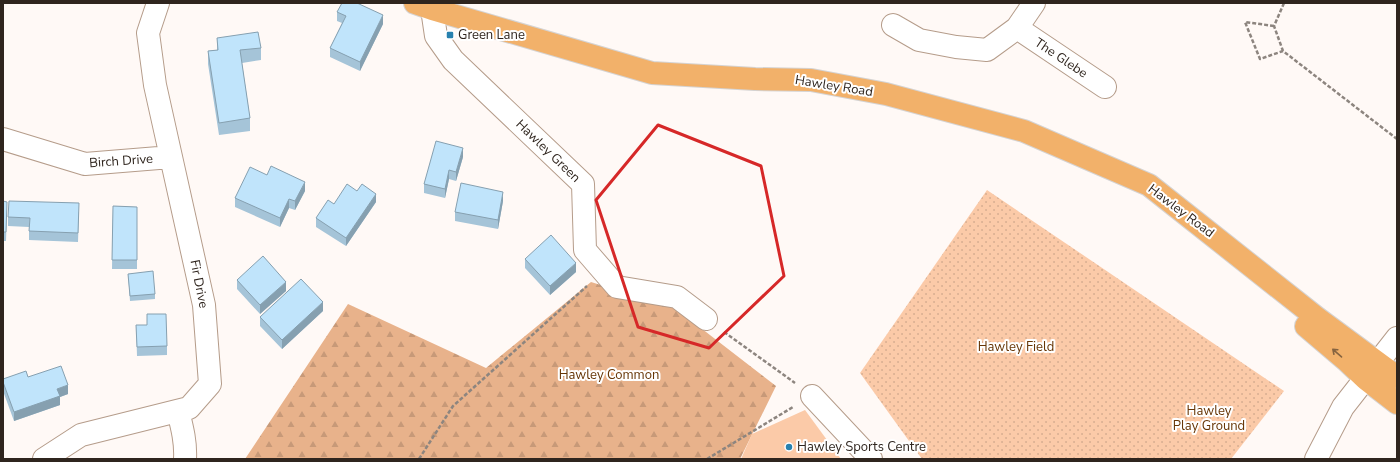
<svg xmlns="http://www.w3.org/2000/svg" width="1400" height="462" viewBox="0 0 1400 462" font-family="'Nunito Sans',sans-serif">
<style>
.grass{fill:url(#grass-dots)}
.forest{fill:url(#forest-firs)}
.pitch{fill:#fbcaa8}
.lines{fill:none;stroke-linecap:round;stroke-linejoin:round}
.minor-casing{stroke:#b59c8a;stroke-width:24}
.major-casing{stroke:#d5d3d2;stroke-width:24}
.path{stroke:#8d857f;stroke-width:2.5;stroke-dasharray:4 2;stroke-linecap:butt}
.minor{stroke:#fff;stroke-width:22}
.major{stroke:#f2b16a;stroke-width:22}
.wall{fill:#a5c4d8}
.shaded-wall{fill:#86a0b0}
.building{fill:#c0e4fb;stroke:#86a0b0}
.oneway{stroke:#876440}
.marked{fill:none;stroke:#d62828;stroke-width:3;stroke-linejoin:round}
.poi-dot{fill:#2781af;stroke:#fff;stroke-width:1.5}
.labels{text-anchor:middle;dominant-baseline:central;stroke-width:4;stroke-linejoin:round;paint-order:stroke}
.poi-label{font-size:13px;fill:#2f251e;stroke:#fff;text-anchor:start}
.street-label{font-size:13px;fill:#2f251e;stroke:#fff}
.park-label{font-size:13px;fill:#673606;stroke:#fff}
</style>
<defs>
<pattern id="grass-dots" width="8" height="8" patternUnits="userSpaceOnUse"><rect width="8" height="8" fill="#fbcaa8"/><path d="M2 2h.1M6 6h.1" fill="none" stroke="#d7ad90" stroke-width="1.8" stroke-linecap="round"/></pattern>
<pattern id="forest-firs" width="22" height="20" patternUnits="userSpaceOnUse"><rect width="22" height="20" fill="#e8b28b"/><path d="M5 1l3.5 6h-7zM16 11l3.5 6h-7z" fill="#c79978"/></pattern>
</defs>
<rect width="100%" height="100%" fill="#fff9f6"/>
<!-- grass -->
<path class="grass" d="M987 190 1284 391 1231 459H922L860 373Z"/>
<!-- forest -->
<path class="forest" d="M591 282 675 308 776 386 740 459H245L348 304 486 368Z"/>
<!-- pitch -->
<path class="pitch" d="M805 410 841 459H741L752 434Z"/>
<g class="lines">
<!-- minor casing -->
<g class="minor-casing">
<path id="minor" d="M1034 3 1017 28 1105 87
M432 9 436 36 453 60 583 184 585 250 617 287 677 297 706 319
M893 25 919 40 956 47 987 50 1017 28
M3 139 85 164 171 157
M812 396 871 459
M178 411C182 427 186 442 185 459
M44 459 81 435 189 408 210 384 204 305 155 85 148 33 158 3
M1316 459 1343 407 1397 338"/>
</g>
<!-- major casing -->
<g class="major-casing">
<path id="major" d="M415 3 432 9 652 73 755 79 811 80 886 94 1024 131 1149 185 1317 318 1397 377
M1306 326 1346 360 1366 379 1397 403"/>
</g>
<!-- path -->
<path class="path" d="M1284 3 1274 26 1283 51 1397 139
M1274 26 1245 22 1260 59 1283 51
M724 332 795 383
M419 459 453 406 587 286
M707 459 793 407"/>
<!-- minor -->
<use href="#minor" class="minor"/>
<!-- major -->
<use href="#major" class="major"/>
</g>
<!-- wall -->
<path class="wall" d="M337 12 383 24 360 71 330 57V48L342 23 337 21Z
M217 38 261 48V60L242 63 250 118V131L219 135 208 64V51L217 50Z
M463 157 456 181 449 179 445 198 424 193V184Z
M305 191 295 210 289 208 280 227 235 207V198Z
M3 201 7 211 6 241H3Z
M503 201 498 229 455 221V212Z
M376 202 346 246 316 227V218L334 204Z
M113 206 137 207V269H112Z
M79 212 78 242 29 240V227L8 226V217Z
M525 259 576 272 550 295 525 268Z
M128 274 155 294V299L130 301Z
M237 280 286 291 260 314 237 289Z
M323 311 282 349 260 326V317Z
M136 325 167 346V355L137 356Z
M28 377 68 394 60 397V405L14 421 3 391V379Z"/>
<!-- shaded-wall -->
<path class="shaded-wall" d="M383 15V24L360 71V62Z
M463 148V157L456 181V172Z
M449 170V179L445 198V189Z
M305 182V191L295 210V201Z
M503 192V201L498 229V220Z
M376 194V202L346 246V238Z
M289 199V208L280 227V218Z
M576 263V272L550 295V286Z
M286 282V291L260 314V305Z
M323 302V311L282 349V340Z
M68 385V394L60 397V405L14 421V412L57 389Z"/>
<!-- building -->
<path class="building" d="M342 3H357L383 15 360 62 330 48 346 16 337 12Z
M258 32 261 48 240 50 250 118 219 123 208 51 218 50 217 38Z
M436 141 463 148 456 172 449 170 445 189 424 184Z
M271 166 305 182 295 201 289 199 280 218 235 198 250 167 267 175Z
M461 183 503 192 498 220 455 212Z
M347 184 357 191 362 184 376 194 346 238 316 218 328 200 334 204Z
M3 201 7 202 6 232H3Z
M9 201 79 203 78 233 29 231 30 218 8 217Z
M113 206 137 207V260H112Z
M551 235 576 263 550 286 525 259Z
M263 256 286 282 260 305 237 280Z
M153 271 155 294 130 296 128 274Z
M301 279 323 302 282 340 260 317Z
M147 314H166L167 346 137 347 136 325H147Z
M61 366 68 385 57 389 60 396 14 412 3 382V379L26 371 28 377Z"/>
<!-- one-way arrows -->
<defs><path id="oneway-shaft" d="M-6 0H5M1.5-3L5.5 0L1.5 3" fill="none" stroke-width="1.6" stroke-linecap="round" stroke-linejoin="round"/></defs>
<use class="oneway" href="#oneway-shaft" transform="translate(1337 353) rotate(-139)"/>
<!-- marked area -->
<path class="marked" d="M658 125 761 166 784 276 709 348 638 327 596 200Z"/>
<!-- markers -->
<g class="poi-dot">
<rect x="446" y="31" width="8" height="8" rx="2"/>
<circle cx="789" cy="447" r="4"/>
</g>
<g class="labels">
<!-- poi labels -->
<g class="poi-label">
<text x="458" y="35">Green Lane</text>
<text x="797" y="447">Hawley Sports Centre</text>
</g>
<!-- street labels -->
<g class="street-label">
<text transform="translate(1061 58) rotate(34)">The Glebe</text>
<text transform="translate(834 86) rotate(9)">Hawley Road</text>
<text transform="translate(548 151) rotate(44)">Hawley Green</text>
<text transform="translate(121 161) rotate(-4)">Birch Drive</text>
<text transform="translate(1181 211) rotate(37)">Hawley Road</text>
<text transform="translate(199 284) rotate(79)">Fir Drive</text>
</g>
<!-- park labels -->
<g class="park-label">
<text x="1016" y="347">Hawley Field</text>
<text x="609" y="375">Hawley Common</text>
<text x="1209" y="411">Hawley<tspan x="1209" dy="15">Play Ground</tspan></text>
</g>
</g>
<!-- border -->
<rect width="1400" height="462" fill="none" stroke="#2f251e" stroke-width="8"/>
</svg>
